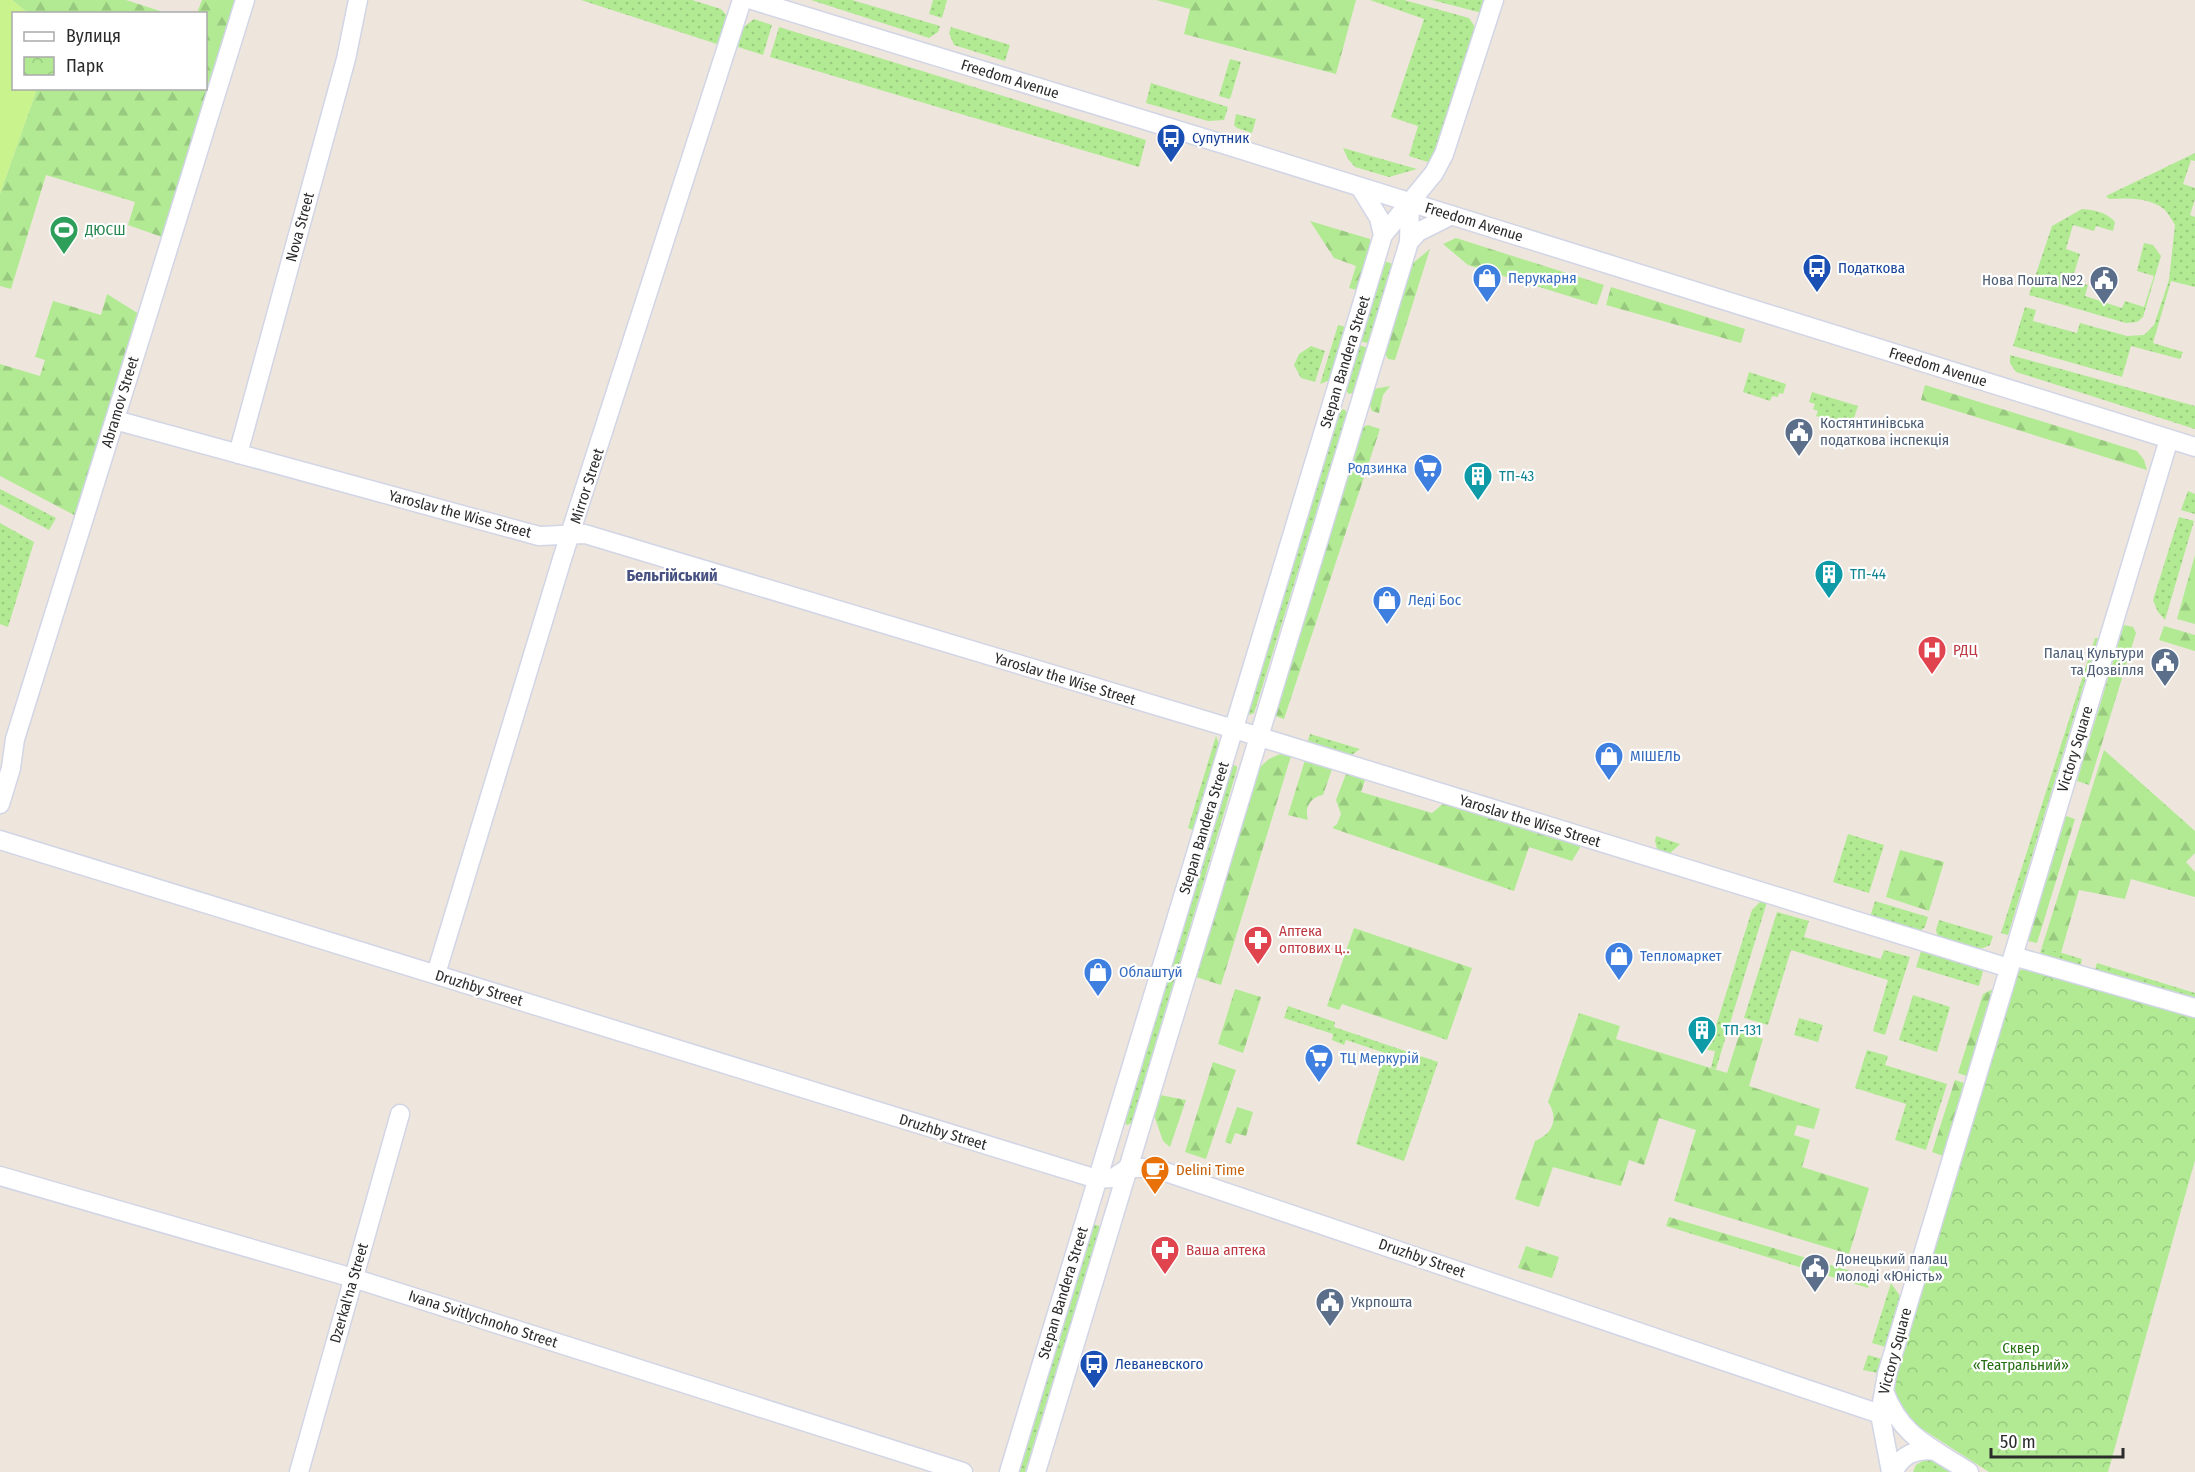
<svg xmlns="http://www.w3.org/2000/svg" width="2195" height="1472" viewBox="0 0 2195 1472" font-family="'Fira Sans Condensed',sans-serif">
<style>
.grass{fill:url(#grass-dots)}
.forest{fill:url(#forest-firs)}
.park{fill:url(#park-crowns)}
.pitch{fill:#c8f38d}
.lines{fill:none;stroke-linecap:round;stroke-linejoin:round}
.minor-casing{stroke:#d1d5e5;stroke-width:21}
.minor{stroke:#fff;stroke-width:18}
.labels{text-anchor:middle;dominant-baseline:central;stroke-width:4.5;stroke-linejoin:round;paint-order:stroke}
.street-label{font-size:15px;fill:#2b2b2b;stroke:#fff}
.transit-label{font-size:15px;fill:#164399;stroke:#fff;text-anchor:start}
.leisure-label{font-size:15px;fill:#27864d;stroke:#fff;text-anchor:start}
.shop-label{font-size:15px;fill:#366cbe;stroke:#fff;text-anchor:start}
.service-label{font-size:15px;fill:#4e5e75;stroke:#fff;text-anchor:start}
.culture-label{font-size:15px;fill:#0d838f;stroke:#fff;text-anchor:start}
.health-label{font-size:15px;fill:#be3a42;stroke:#fff;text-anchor:start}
.food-label{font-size:15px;fill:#c56008;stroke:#fff;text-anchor:start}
.park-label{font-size:15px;fill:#267013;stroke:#fff}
.neighbourhood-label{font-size:16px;font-weight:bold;fill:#465181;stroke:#fff}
</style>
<defs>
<pattern id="grass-dots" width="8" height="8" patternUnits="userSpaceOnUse" patternTransform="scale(1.5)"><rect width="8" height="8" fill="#b1ea93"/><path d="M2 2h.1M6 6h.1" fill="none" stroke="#98c97f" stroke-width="1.8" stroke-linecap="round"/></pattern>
<pattern id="forest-firs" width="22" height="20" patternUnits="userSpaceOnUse" patternTransform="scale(1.5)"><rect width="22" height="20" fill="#b1ea93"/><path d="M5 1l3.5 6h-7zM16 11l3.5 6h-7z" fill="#98c97f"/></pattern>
<pattern id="park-crowns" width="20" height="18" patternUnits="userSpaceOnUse" patternTransform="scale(1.5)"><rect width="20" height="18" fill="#b1ea93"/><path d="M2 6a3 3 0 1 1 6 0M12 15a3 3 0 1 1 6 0" fill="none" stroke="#98c97f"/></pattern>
</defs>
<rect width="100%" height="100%" fill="#eee6dc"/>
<!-- grass -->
<path class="grass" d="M581 0H692L721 9 727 16V24L720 45Z
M811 0H852L940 26 938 32 929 38Z
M933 0H947L942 18 929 14Z
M1370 0H1404L1469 18 1477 30 1436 152 1428 162 1409 156 1418 126 1391 117 1424 19Z
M1432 0H1486L1482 13Z
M754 19 772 25 763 55 735 46 740 30Z
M779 27 1146 140 1139 167 770 57Z
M951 27 1010 45 1005 61 954 45 949 33Z
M1230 59 1241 62 1230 99 1219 96Z
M1151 83 1228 107 1224 120 1208 121 1146 103Z
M1236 114 1256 119 1252 133 1237 128 1234 125Z
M1343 148 1417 169 1389 177 1355 167 1348 159Z
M2195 153V161L2191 160 2183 184 2195 188V199L2190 215 2195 217V287L2171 281 2153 343 2183 352 2180 359 2131 346 2122 377 2013 346 2025 307 2036 310 2033 321 2077 333 2080 323 2127 336 2144 335 2154 325 2169 280 2175 225C2172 220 2168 213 2164 209 2148 197 2127 198 2109 199L2106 196Z
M2082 209C2095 210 2106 212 2115 222L2113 231 2096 226 2094 231 2073 225 2066 249 2080 254 2072 280 2088 285 2085 296 2122 308 2125 301 2144 307 2154 276 2137 271 2144 243 2153 245 2161 256 2143 317 2137 322 2126 323 2029 295 2052 226Z
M1384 261 1393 264 1370 344 1360 341Z
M1338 325 1346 327 1330 380 1320 384Z
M1359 345 1368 348 1355 392 1349 394 1345 390Z
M1311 346 1325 351 1315 382 1301 378 1294 365 1299 354Z
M2010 355 2195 406V429L2016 372 2010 363Z
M1749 372 1786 384 1783 394 1779 393 1778 397 1772 396 1770 401 1743 392Z
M1812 392 1858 406 1851 427 1816 416 1818 411 1813 409 1815 404 1809 402Z
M1344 409 1347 413 1254 713 1249 715 1246 714 1339 411Z
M0 489 56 518 49 530 0 504Z
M2188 491 2195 494V514L2181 510Z
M2179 517 2194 521 2165 620 2158 612 2153 600Z
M0 523 34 542 8 627 0 624Z
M2095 638H2098L2008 935 2001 933Z
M1310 734 1360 749 1349 757 1307 744Z
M1216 736 1219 744 1193 830 1188 828Z
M1231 765 1237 766V769L1132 1123 1127 1125 1124 1122Z
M1848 834 1884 845 1869 893 1833 882Z
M1656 836 1680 844 1668 855 1658 852 1655 841Z
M1761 901 1767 902 1716 1069 1711 1068 1715 1051 1702 1049 1705 1040 1711 1042 1752 910Z
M1875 901 1928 917 1925 927 1919 932 1870 917Z
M1777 912 1809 921 1804 937 1881 959 1884 950 1910 957 1885 1035 1873 1031 1888 980 1791 950 1768 1025 1744 1018Z
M1939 920 1993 936 1990 945C1975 954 1955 943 1938 938L1936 930Z
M2042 947 2082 959 2080 968 2039 957Z
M1921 951 1981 970 1983 971 1979 986 1916 967Z
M2097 963 2195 993V1002L2094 973Z
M1913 995 1950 1007 1937 1052 1899 1040Z
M1288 1006 1335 1022 1334 1027 1438 1062 1404 1161 1356 1144 1385 1053 1346 1040 1344 1045 1332 1040 1333 1034 1284 1018Z
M1799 1018 1823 1025 1818 1042 1794 1035Z
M1867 1050 1888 1056 1885 1065 1947 1084 1926 1150 1895 1140 1906 1104 1855 1088Z
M1093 1224 1099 1226 1100 1228 1025 1472H1016Z
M1891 1283 1900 1296 1886 1347 1872 1343Z
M1868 1355 1882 1359 1878 1373 1863 1370Z
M1926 1459H1933L1955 1472H1913L1916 1465Z"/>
<!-- forest -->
<path class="forest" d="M12 0H126L166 13H28Z
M202 0H236L162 237 128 225 135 202 46 175 11 289 0 286V194L37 89 206 88V14L197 13Z
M1156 0H1356L1336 74 1184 34 1190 9Z
M1310 221 1370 239 1371 245 1357 290 1349 288 1356 266 1334 258Z
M1456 238 1604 285 1597 305 1468 265 1443 244Z
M1430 249 1395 360 1388 359 1385 354 1412 264Z
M1611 287 1745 329 1741 343 1606 305Z
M107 294 139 314 76 516 0 476V364L40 376 45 360 35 357 53 301 101 315Z
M1925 385 2137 451 2144 460 2147 470 1921 400Z
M1390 386 1383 395 1379 413 1372 411 1370 405 1374 389Z
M1368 425 1380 429 1284 719 1275 716 1363 427Z
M2195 555V624L2177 619Z
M2124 625 2133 627 2136 633 2089 785 2077 781Z
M2164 626 2195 635V651L2159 640Z
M2104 750 2195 831V853L2186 862 2195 872V897L2131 879 2125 899 2079 890 2061 953 2042 947Z
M1280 754 1291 756 1221 985 1196 977 1260 767 1269 759Z
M1305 760 1332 769 1323 795C1310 797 1304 808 1308 820L1288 815Z
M1346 774 1365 780 1361 792 1432 813 1443 804 1581 846 1572 861 1529 847 1514 891 1332 828 1337 824 1341 814 1336 800Z
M2066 816 2075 819 2037 943 2028 941Z
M1900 850 1944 862 1929 911 1886 897Z
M1354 928 1472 968 1447 1040 1342 1004 1339 1010 1327 1006Z
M1235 989 1261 997 1243 1053 1218 1044Z
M1993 989 1967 1076 1958 1073 1983 994Z
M1579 1013 1620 1026 1616 1039 1727 1073 1740 1032 1763 1039 1749 1086 1820 1109 1814 1129 1797 1125 1794 1135 1810 1140 1802 1167 1869 1188 1849 1254 1674 1201 1696 1130 1659 1118 1644 1165 1629 1160 1621 1186 1553 1167 1539 1207 1515 1199 1535 1141C1553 1134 1559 1118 1548 1102Z
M1213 1062 1236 1070 1206 1159 1185 1152Z
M1955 1080 1964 1083 1943 1156 1932 1152Z
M1160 1095 1186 1100 1170 1147 1163 1141 1154 1115Z
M1237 1107 1253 1112 1246 1136 1235 1133 1231 1144 1225 1142Z
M1669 1217 1871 1277 1868 1288 1666 1226Z
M1526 1246 1559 1257 1552 1278 1518 1268Z"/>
<!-- park -->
<path class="park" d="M2025 968 2195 1014V1160L2108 1472H1989L1916 1425 1899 1403 1893 1387 2015 976 2017 972Z"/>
<!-- pitch -->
<path class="pitch" d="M0 0H12L28 13 14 14V88L37 89 0 194Z"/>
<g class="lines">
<!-- minor casing -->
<g class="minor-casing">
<path id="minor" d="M752 0 1223 144 2195 447
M1383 235 1434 173 1444 154 1494 0
M1409 242 1418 232 1452 215
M115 420 539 536 585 534 1234 729 2009 968
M238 454 346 59 358 0
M0 804 11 768 15 739C91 492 170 247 245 0
M0 840 1097 1179 1113 1178 1128 1168H1154L1880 1414
M2013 956 2195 1008
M436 974 562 559 742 0
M0 1176 353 1278 963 1472
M1884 1391C1901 1437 1931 1447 1969 1472
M299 1472 400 1114
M1009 1472 1383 235 1379 218 1360 187
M1036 1472 1409 242 1410 202
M1891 1472 1880 1414 1887 1374 2169 439
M1894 1472C1901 1454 1918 1448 1936 1451"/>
</g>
<!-- minor -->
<use href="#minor" class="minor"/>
</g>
<!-- icons -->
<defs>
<g id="bus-pin" transform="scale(1.5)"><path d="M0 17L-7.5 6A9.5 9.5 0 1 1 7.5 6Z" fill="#1a4fb4" stroke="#fff"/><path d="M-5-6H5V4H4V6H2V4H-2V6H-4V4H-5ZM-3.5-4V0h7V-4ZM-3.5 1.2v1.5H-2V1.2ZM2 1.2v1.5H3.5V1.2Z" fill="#fff"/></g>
<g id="stadium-pin" transform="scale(1.5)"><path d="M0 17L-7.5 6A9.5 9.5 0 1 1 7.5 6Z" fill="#2e9e5b" stroke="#fff"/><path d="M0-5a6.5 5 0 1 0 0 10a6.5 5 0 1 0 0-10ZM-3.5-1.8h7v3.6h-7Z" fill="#fff"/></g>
<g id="shop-pin" transform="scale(1.5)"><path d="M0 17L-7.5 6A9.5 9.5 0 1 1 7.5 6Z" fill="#3f7fe0" stroke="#fff"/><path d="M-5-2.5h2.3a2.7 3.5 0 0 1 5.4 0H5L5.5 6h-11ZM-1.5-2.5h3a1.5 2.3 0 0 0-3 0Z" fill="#fff"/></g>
<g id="civic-pin" transform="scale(1.5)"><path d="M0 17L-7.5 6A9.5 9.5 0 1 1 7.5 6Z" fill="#5c6f8a" stroke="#fff"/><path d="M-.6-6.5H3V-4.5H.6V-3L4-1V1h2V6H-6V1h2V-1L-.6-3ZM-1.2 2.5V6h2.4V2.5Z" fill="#fff"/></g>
<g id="supermarket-pin" transform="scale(1.5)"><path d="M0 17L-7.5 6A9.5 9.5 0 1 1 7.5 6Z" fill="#3f7fe0" stroke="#fff"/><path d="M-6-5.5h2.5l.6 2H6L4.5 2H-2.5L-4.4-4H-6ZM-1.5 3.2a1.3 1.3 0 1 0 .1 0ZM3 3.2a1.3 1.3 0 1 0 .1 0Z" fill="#fff"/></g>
<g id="building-pin" transform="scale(1.5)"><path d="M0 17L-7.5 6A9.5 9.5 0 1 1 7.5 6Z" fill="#0f9aa8" stroke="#fff"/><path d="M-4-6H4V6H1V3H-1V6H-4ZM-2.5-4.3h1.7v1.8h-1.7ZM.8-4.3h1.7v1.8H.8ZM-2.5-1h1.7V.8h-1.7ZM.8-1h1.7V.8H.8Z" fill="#fff"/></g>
<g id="hospital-pin" transform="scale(1.5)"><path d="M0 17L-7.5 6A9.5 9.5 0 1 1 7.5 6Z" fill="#e0444e" stroke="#fff"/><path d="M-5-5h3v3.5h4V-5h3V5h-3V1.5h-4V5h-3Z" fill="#fff"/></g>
<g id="pharmacy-pin" transform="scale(1.5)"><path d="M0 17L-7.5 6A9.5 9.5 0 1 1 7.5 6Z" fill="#e0444e" stroke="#fff"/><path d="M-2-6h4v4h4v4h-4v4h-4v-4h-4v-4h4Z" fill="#fff"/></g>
<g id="cafe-pin" transform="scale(1.5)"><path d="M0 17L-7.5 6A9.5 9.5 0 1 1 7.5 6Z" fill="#e8710a" stroke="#fff"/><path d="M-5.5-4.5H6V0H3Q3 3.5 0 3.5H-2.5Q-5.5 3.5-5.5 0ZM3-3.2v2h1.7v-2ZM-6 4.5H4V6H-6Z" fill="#fff"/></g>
</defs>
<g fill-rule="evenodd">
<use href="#bus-pin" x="1171" y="138"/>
<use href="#stadium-pin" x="64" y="230"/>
<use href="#bus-pin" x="1817" y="268"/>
<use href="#shop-pin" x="1487" y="278"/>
<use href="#civic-pin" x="2104" y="280"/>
<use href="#civic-pin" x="1799" y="432"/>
<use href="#supermarket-pin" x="1428" y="468"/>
<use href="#building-pin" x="1478" y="476"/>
<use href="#building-pin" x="1829" y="574"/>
<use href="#shop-pin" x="1387" y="600"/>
<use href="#hospital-pin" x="1932" y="650"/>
<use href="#civic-pin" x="2165" y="662"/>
<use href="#shop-pin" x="1609" y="756"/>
<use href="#pharmacy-pin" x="1258" y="940"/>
<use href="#shop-pin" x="1619" y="956"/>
<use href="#shop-pin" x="1098" y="972"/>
<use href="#building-pin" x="1702" y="1030"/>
<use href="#supermarket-pin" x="1319" y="1058"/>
<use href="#cafe-pin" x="1155" y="1170"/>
<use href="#pharmacy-pin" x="1165" y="1250"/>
<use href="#civic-pin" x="1815" y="1268"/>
<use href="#civic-pin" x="1330" y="1302"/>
<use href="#bus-pin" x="1094" y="1364"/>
</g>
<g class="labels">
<!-- street labels -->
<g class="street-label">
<text transform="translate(1010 79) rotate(17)">Freedom Avenue</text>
<text transform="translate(1474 222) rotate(17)">Freedom Avenue</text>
<text transform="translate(300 227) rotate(-75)">Nova Street</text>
<text transform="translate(1345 362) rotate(-73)">Stepan Bandera Street</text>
<text transform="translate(1938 367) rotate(17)">Freedom Avenue</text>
<text transform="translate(120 402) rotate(-73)">Abramov Street</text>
<text transform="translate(587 486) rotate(-72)">Mirror Street</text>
<text transform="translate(460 514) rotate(15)">Yaroslav the Wise Street</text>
<text transform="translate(1065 679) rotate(17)">Yaroslav the Wise Street</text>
<text transform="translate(2075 749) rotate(-73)">Victory Square</text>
<text transform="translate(1530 821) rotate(17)">Yaroslav the Wise Street</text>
<text transform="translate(1204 828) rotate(-73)">Stepan Bandera Street</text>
<text transform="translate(479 988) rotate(17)">Druzhby Street</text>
<text transform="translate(943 1132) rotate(17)">Druzhby Street</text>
<text transform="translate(1422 1258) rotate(19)">Druzhby Street</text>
<text transform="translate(349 1293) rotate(-74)">Dzerkal'na Street</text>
<text transform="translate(1063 1293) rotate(-73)">Stepan Bandera Street</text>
<text transform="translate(483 1319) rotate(18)">Ivana Svitlychnoho Street</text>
<text transform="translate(1895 1351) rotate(-75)">Victory Square</text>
</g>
<!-- transit labels -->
<g class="transit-label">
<text x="1192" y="138">Супутник</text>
<text x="1838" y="268">Податкова</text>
<text x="1115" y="1364">Леваневского</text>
</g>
<!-- leisure labels -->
<g class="leisure-label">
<text x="85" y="230">ДЮСШ</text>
</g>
<!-- shop labels -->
<g class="shop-label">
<text x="1508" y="278">Перукарня</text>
<text x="1407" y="468" text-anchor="end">Родзинка</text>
<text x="1408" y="600">Леді Бос</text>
<text x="1630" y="756">МІШЕЛЬ</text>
<text x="1640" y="956">Тепломаркет</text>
<text x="1119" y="972">Облаштуй</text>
<text x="1340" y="1058">ТЦ Меркурій</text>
</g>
<!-- service labels -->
<g class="service-label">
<text x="2083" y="280" text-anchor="end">Нова Пошта №2</text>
<text x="1820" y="423">Костянтинівська<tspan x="1820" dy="17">податкова інспекція</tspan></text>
<text x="2144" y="653" text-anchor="end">Палац Культури<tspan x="2144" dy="17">та Дозвілля</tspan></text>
<text x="1836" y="1259">Донецький палац<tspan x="1836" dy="17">молоді «Юність»</tspan></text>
<text x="1351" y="1302">Укрпошта</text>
</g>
<!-- culture labels -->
<g class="culture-label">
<text x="1499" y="476">ТП-43</text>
<text x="1850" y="574">ТП-44</text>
<text x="1723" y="1030">ТП-131</text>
</g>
<!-- health labels -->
<g class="health-label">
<text x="1953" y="650">РДЦ</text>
<text x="1279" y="931">Аптека<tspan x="1279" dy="17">оптових ц‥</tspan></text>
<text x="1186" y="1250">Ваша аптека</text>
</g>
<!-- food labels -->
<g class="food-label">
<text x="1176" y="1170">Delini Time</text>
</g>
<!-- park labels -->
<g class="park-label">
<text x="2021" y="1348">Сквер<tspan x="2021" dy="17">«Театральний»</tspan></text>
</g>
<!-- neighbourhood labels -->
<g class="neighbourhood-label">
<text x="672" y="575">Бельгійський</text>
</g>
</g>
<!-- legend -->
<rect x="12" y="12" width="195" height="78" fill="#ffffff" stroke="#aaaaaa" stroke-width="1.5"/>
<rect x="24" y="32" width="30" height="9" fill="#ffffff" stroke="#aaaaaa" stroke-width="1.5"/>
<text x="66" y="42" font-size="18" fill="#2b2b2b">Вулиця</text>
<rect x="24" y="57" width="30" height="18" fill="url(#park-crowns)" stroke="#aaaaaa" stroke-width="1.5"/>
<text x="66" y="72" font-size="18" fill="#2b2b2b">Парк</text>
<!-- scale -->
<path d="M1991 1448v9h132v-9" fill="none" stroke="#2b2b2b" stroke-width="3"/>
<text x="2000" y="1448" font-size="18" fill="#2b2b2b" stroke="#ffffff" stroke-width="4.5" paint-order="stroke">50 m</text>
</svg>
